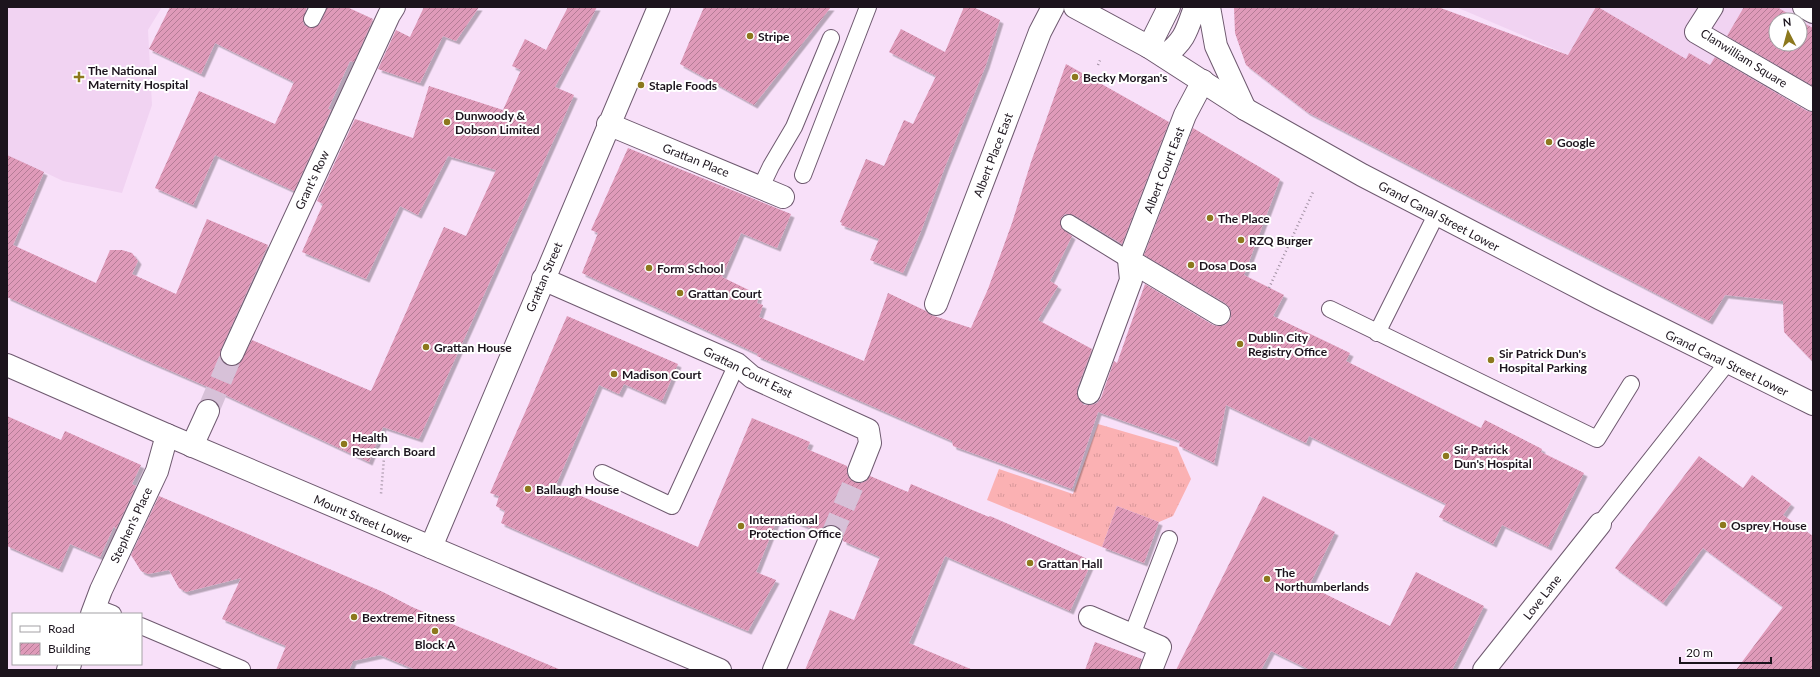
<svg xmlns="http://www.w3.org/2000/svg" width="1820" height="677" viewBox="0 0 1820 677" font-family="Lato,sans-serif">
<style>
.built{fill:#f1d3f2;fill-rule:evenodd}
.grass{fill:url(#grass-tufts)}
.building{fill:url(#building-hatch);filter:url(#shadow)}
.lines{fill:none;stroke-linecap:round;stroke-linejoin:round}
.minor-tunnel{stroke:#d7c1d8;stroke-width:22;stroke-dasharray:22 11;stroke-linecap:butt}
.service-casing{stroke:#6e596f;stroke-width:18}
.pedestrian-casing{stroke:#6e596f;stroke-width:24}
.minor-casing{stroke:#6e596f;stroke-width:24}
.tertiary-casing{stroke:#6e596f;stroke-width:24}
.secondary-casing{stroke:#6e596f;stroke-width:24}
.path{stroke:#a190a2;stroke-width:2.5;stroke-dasharray:1 3;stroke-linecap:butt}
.service{stroke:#fff;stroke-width:16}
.pedestrian{stroke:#fff;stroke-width:22}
.minor{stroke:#fff;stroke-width:22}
.tertiary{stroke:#fff;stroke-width:22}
.secondary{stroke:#fff;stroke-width:22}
.poi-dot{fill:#8c781d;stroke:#fff;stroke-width:1.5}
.labels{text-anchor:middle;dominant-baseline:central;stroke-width:4;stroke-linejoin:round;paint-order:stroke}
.poi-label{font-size:12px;font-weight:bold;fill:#1c141d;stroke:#fff;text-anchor:start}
.street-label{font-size:12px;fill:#1c141d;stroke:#fff}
</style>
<defs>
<pattern id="grass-tufts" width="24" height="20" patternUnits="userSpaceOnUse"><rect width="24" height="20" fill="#fbb1b3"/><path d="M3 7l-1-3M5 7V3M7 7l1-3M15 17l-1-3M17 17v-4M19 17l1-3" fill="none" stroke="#d7979a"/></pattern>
<pattern id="building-hatch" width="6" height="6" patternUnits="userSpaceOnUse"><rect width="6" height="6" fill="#df9ab9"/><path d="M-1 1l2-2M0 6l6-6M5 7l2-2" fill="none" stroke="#b47c96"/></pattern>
<filter id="shadow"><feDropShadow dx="3.5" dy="3.5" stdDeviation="0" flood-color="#0004"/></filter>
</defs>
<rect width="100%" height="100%" fill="#f8e0f9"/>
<!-- built -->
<path class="built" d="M7 7H162L148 30 152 105 122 193 63 181 44 172 7 163Z
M1456 7H1813V175L1578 59ZM1776 20H1800V44H1776Z"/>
<!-- grass -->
<path class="grass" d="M1098 424 1177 447 1191 479 1173 516 1159 522 1117 506 1102 547 987 500 999 469 1073 494Z"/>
<!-- building -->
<path class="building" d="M170 7H307L303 20 304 25 312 28 320 24 327 7H347L373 19 354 62 350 61 328 109 331 110 294 191 215 155 193 205 155 188 199 91 275 124 294 82 215 43 201 74 149 49Z
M424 7H479L456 41 443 36 420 83 378 69 396 30 410 37Z
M568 7H597L555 87 574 95 419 439 383 427 369 462 208 387 141 358 7 297V155L44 172 13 245 96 283 110 250H122L132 253 138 261 132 274 176 294 207 219 268 245 221 349 220 356 222 361 227 365 233 366 239 364 252 340 371 391 444 227 466 236 496 170 448 156 418 215 400 206 366 279 302 252 323 204 317 201 355 119 413 138 429 86 503 110 521 70 512 66 525 39 546 50Z
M704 7H831L754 105 680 64Z
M964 7H973L1000 20 986 65 945 167 921 231 903 273 870 260 879 239 841 225 842 223 840 222 866 159 884 166 904 120 913 124 936 76 889 52 901 29 945 52Z
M1234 7H1438L1568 55 1596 7H1598L1686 59 1689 53 1710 65 1715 57 1807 111 1813 112V362L1784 332 1783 301 1725 295 1709 321 1307 112 1246 65 1235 33Z
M1744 7H1777L1799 20H1776V44H1800V21L1813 28V86L1727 36Z
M1066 64 1169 122 1122 244 1074 215 1065 214 1061 218V228L1072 236 1050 281 1058 286 1038 320 1092 349 1077 389V395L1080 401 1084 405H1091L1097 403 1101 398 1114 361 1117 363 1145 284 1213 325 1218 326 1225 325 1230 320 1231 315 1230 308 1225 303 1144 255 1193 128 1280 179 1244 275 1284 295 1273 316 1350 353 1346 361 1481 428 1485 420 1542 449 1541 452 1584 473 1548 547 1502 525 1493 544 1439 517 1446 504 1309 436 1306 443 1226 405 1214 463 1179 446 1180 441 1098 412 1072 489 953 446 952 441 757 356 758 354 582 273 598 233 591 230 628 148 791 214 777 248 741 233 722 277 759 295 757 303 763 305 759 317 864 361 888 293 926 311 931 315 971 328 988 289 1012 223 1031 162Z
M567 316 678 364 662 401 624 384 619 394 599 385 556 485 698 547 752 418 810 442 807 449 847 466V473L849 478 854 482 861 483 866 481 870 476 908 492 911 484 989 517 990 516 1092 561 1070 611 945 556 909 643 973 670H805L830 610 854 620 880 557 843 541V535L841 530 836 526 829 525 823 527 820 532 779 515 756 572 776 580 748 631 654 591 501 523 505 511 496 506 499 496 490 493Z
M7 416 61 440 65 431 141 465 132 484 136 486 116 529 114 526 100 557 70 544 59 569 7 546Z
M1699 456 1743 488 1752 475 1791 504 1783 515 1813 536V670H1736L1783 607 1703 548 1663 603 1615 568Z
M159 496 383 592 412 607 561 670H416L380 655 353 661 349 670H276L286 646 222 619 241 578 186 592 179 588 169 570 148 574 141 571 131 555Z
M1263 496 1335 532 1309 586 1390 626 1416 572 1484 606 1452 670H1310L1271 651 1261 670H1176Z
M1117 506 1159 522 1144 563 1102 547Z
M1095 642 1142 659 1139 670H1085Z"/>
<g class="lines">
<!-- minor-tunnel -->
<path class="minor-tunnel" d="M208 411 232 354
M831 537 859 471"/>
<!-- service casing -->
<g class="service-casing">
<path id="service" d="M312 19 318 7
M803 175 868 7
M761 187 771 166 794 127 831 38
M1069 223 1129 260
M1330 309 1597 439 1631 384
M1377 333 1436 215
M602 473 672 506 737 364
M1600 524 1727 363
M95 607 113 614
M141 626 242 669
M1132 635 1169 539"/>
</g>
<!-- pedestrian casing -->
<g class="pedestrian-casing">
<path id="pedestrian" d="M1712 7 1696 32 1813 100
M1804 7 1813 12"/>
</g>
<!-- minor casing -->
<g class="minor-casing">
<path id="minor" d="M608 124 783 197
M1129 260 1219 314
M543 279 737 364 752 377 868 430 870 443 859 471
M936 304 1040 32 1053 7
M232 354 389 15 394 7
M1089 393 1131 280 1129 260 1185 115 1203 81
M192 446 208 411
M431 547 659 7
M92 614 101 590 157 471 167 435
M1090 617 1160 647 1151 670
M68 670 70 664
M774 670 831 537
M1484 670 1600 524"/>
</g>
<!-- tertiary casing -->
<g class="tertiary-casing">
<path id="tertiary" d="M1209 7 1216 46 1245 109
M1149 47 1169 7
M1164 56C1185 41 1187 30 1195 7"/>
</g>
<!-- secondary casing -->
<g class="secondary-casing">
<path id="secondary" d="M1075 7 1149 47 1245 109 1362 175 1601 299 1813 404
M7 365 167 435 720 670"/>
</g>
<!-- path -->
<path class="path" d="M1098 65 1101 58
M1269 288 1313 192
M377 442 384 458 381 494"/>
<!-- service -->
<use href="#service" class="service"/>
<!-- pedestrian -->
<use href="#pedestrian" class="pedestrian"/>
<!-- minor -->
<use href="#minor" class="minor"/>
<!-- tertiary -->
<use href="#tertiary" class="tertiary"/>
<!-- secondary -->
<use href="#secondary" class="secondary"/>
</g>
<!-- markers -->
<g class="poi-dot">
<circle cx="750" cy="36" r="4"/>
<path d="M77 71h4v4h4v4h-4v4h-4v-4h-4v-4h4z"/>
<circle cx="1075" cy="77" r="4"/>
<circle cx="641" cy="85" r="4"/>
<circle cx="447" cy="122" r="4"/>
<circle cx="1549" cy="142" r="4"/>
<circle cx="1210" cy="218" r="4"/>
<circle cx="1241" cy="240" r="4"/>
<circle cx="1191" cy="265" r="4"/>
<circle cx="649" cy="268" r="4"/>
<circle cx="680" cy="293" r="4"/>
<circle cx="1240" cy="344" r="4"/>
<circle cx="426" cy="347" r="4"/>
<circle cx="1491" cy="360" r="4"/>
<circle cx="614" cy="374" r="4"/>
<circle cx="344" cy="444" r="4"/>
<circle cx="1446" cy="456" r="4"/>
<circle cx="528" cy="489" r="4"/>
<circle cx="1723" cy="525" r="4"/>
<circle cx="741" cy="526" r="4"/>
<circle cx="1030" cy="563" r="4"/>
<circle cx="1267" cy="579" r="4"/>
<circle cx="354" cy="617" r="4"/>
<circle cx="435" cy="631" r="4"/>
</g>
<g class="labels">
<!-- poi labels -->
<g class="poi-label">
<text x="758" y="36">Stripe</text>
<text x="88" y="70">The National<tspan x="88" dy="14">Maternity Hospital</tspan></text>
<text x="1083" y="77">Becky Morgan's</text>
<text x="649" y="85">Staple Foods</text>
<text x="455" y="115">Dunwoody &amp;<tspan x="455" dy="14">Dobson Limited</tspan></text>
<text x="1557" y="142">Google</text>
<text x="1218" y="218">The Place</text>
<text x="1249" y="240">RZQ Burger</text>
<text x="1199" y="265">Dosa Dosa</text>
<text x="657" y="268">Form School</text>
<text x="688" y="293">Grattan Court</text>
<text x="1248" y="337">Dublin City<tspan x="1248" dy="14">Registry Office</tspan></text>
<text x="434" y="347">Grattan House</text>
<text x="1499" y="353">Sir Patrick Dun's<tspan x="1499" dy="14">Hospital Parking</tspan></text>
<text x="622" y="374">Madison Court</text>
<text x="352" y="437">Health<tspan x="352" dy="14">Research Board</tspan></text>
<text x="1454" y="449">Sir Patrick<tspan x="1454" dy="14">Dun's Hospital</tspan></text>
<text x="536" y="489">Ballaugh House</text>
<text x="749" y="519">International<tspan x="749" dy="14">Protection Office</tspan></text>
<text x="1731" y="525">Osprey House</text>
<text x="1038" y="563">Grattan Hall</text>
<text x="1275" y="572">The<tspan x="1275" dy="14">Northumberlands</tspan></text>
<text x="362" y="617">Bextreme Fitness</text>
<text x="435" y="644" text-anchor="middle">Block A</text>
</g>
<!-- street labels -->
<g class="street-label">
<text transform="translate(1744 58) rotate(32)">Clanwilliam Square</text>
<text transform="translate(993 155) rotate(-69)">Albert Place East</text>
<text transform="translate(696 160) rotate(22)">Grattan Place</text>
<text transform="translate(1164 170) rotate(-69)">Albert Court East</text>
<text transform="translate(312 180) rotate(-65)">Grant's Row</text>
<text transform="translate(1439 216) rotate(28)">Grand Canal Street Lower</text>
<text transform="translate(544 277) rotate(-67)">Grattan Street</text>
<text transform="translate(1727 363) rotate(26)">Grand Canal Street Lower</text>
<text transform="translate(748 372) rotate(27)">Grattan Court East</text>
<text transform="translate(363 519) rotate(23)">Mount Street Lower</text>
<text transform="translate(131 525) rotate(-65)">Stephen's Place</text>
<text transform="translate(1542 597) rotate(-52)">Love Lane</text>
</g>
</g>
<!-- border -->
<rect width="1820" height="677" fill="none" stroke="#1c141d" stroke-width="16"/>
<!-- legend -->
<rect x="12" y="613" width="130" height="52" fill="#ffffff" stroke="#a4a1a5"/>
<rect x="20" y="626" width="20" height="6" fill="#ffffff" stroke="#a4a1a5"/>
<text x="48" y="633" font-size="12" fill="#1c141d">Road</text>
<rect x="20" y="643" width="20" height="12" fill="url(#building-hatch)" stroke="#a4a1a5"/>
<text x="48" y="653" font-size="12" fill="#1c141d">Building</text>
<!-- north arrow -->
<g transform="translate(1788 32) rotate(354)"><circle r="19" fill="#ffffff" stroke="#a4a1a5"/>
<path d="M0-3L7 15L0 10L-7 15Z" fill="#8c781d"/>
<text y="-6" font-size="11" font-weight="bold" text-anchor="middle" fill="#1c141d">N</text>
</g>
<!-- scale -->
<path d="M1680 657v6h91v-6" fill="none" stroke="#1c141d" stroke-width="2"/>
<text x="1686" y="657" font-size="12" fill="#1c141d" stroke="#ffffff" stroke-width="3" paint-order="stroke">20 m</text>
</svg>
